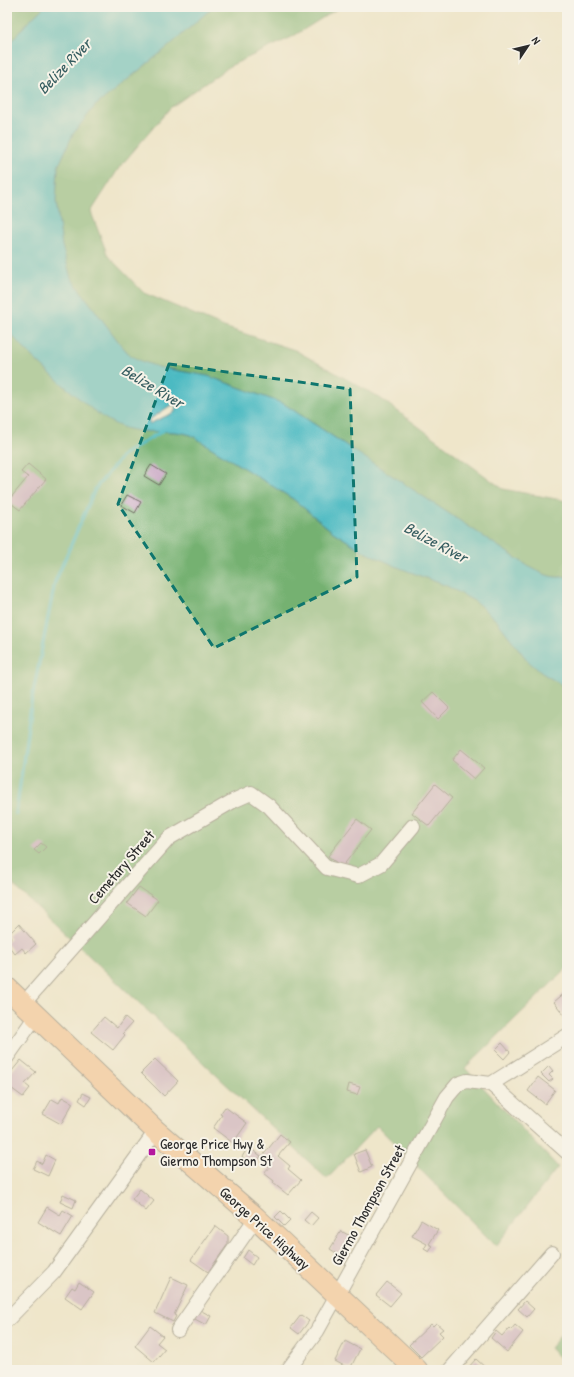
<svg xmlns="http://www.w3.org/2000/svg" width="574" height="1377" viewBox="0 0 574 1377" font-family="'Patrick Hand',sans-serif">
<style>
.forest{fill:#74b171;stroke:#506e4e}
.water{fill:#4bbac2;stroke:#3b7276;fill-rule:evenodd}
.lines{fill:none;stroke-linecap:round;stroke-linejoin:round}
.stream{stroke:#4bbac2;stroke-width:3.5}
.building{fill:#c29dc1}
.minor-casing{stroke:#706c63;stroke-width:16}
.highway-casing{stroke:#706c63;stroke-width:23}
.minor{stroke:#fff;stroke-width:14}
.highway{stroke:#f9bc8a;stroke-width:21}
.marked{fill:none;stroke:#0f766e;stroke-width:3;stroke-dasharray:8 5;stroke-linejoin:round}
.poi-dot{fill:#b5179e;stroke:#f7f3e8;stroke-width:1.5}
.labels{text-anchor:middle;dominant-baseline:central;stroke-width:4;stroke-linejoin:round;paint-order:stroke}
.street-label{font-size:15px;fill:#2b2b2b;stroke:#f7f3e8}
.poi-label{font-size:15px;fill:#2b2b2b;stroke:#f7f3e8;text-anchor:start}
.water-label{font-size:16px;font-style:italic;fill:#365d60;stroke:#f7f3e8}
</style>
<rect width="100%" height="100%" fill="#f7f3e8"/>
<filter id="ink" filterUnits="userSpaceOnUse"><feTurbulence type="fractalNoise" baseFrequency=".025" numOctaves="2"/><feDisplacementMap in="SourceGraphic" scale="8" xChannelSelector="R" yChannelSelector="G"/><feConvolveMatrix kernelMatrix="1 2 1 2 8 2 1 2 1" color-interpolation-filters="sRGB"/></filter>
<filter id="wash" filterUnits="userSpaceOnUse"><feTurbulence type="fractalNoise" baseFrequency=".012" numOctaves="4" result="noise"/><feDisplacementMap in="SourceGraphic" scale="16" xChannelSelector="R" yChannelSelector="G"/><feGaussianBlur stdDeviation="0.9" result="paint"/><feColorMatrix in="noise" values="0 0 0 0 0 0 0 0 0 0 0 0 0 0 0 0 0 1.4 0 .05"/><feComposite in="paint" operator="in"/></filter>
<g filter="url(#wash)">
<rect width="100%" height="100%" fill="#efe6cb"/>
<!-- forest -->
<path class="forest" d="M7 7H44L28 22 7 46Z
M213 7H340L292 37 230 66 170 108 119 168 91 212 108 256 144 293 224 327 295 350 380 398 503 489 567 501V576C552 580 541 573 528 566L284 404 208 376 158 367 141 361 130 355 121 345 71 278 62 246 56 201 58 167 73 134 95 106 169 46Z
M7 329C25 352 46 370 68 389 86 404 103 420 125 428 146 435 170 428 191 435L293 499 333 532 367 553 400 568 447 586 476 602 497 621 528 661 542 673 567 688V968L465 1068 558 1167 496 1246 377 1126 327 1179 7 879Z
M567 1328V1366L550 1348Z"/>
<!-- water -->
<path class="water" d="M44 7H213L169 46 95 106 73 134 58 167 56 201 62 246 71 278 121 345 130 355 141 361 158 367 208 376 284 404 528 566C541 573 552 580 567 576V688L542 673 528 661 497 621 476 602 447 586 400 568 367 553 333 532 293 499 191 435C170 428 146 435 125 428 103 421 86 404 68 389 46 370 25 352 7 329V46L28 22ZM171 405H176L175 412 149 424V420Z"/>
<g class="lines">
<!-- stream -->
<path class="stream" d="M16 814 31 704 55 582 95 489 124 454 164 430"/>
</g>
<g id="blocks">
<!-- building -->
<path class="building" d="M28 464 46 479 20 510 8 501 28 477 21 472Z
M151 465 166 474 159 485 144 476Z
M127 495 141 502 135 513 121 505Z
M433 692 449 708 438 719 422 702Z
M461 749 484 768 474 779 452 760Z
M435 784 452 798 429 826 412 813Z
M357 819 371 830 342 867 328 856Z
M41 843 46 847 39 854 34 850Z
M139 887 158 900 146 916 127 903Z
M19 924 36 944 26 953 22 948 15 954 7 944V941L11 938 8 935Z
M567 991V1013L564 1015 554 1002Z
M104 1017 117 1028 125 1017 132 1023 123 1033 125 1035 113 1050 91 1032Z
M502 1043 510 1052 504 1059 495 1050Z
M155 1059 178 1081 164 1096 141 1073Z
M21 1060 36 1072 25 1084 30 1088 23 1097 7 1085V1077Z
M549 1066 553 1071 549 1075 553 1079 549 1082 541 1074Z
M538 1077 555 1090 545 1104 528 1091Z
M349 1084 360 1087 357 1095 347 1092Z
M83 1093 91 1097 86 1105 79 1100Z
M62 1097 73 1103 61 1124 43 1114 52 1099 59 1103Z
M225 1107 247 1123 233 1143 213 1128 222 1115 220 1114Z
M280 1134 290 1142 278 1156 290 1166 288 1169 301 1180 288 1195 273 1183 274 1181 264 1173 270 1166 261 1158Z
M248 1147 261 1156 254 1166 242 1157Z
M365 1150 372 1167 361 1172 354 1154Z
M46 1155 55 1160 48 1176 33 1169 37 1161 42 1164Z
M140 1189 154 1201 146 1211 132 1199Z
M63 1194 76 1200 73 1208 60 1202Z
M47 1207 60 1215 63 1210 73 1216 61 1236 38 1222Z
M281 1211 290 1220 284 1226 275 1217Z
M311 1212 318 1218 311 1226 304 1220Z
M421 1220 438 1230 429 1244 433 1246 429 1252 424 1249 427 1244 412 1236Z
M215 1226 228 1236V1244L208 1272 191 1260Z
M341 1231 352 1237 341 1256 330 1249Z
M248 1250 257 1257 252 1265 243 1258Z
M171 1277 188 1285 174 1315 176 1316 173 1322 155 1313Z
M79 1282 94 1292 82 1309 65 1297 72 1287 75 1289Z
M387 1282 401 1293 390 1306 376 1295Z
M525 1301 534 1309 527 1317 518 1309Z
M198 1309 211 1316 206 1325 193 1318Z
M301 1315 309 1321 299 1334 291 1328Z
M436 1323 443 1329 439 1332 443 1336 421 1357 409 1345 431 1324 433 1326Z
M515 1325 523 1332 507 1352 491 1338 496 1331 502 1336 509 1328 511 1330Z
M150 1326 163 1336 157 1343 165 1349 154 1362 135 1346Z
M345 1341 360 1349 350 1369 335 1361Z
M476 1359 488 1370H466Z"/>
</g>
</g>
<g filter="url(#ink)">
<use href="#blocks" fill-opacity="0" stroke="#706c63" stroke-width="1"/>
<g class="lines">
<!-- minor casing -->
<g class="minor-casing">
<path id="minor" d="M23 1004 169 838 233 801 251 793 269 806 327 868 358 876 381 864 413 826
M7 1057 36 1016
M491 1084 567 1036
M7 1320 54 1272 156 1131
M178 1330 256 1218
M288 1370 317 1331 447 1097 458 1084 467 1081 491 1084 567 1152
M450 1370 552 1253"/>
</g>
<!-- highway casing -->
<g class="highway-casing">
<path id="highway" d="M7 988 156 1131 256 1218 417 1370"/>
</g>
<!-- minor -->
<use href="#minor" class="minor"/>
<!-- highway -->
<use href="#highway" class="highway"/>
</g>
</g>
<!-- marked area -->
<path d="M0 0H574V1377H0ZM169 364 350 389 357 577 214 648 118 504Z" fill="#efe6cb" fill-opacity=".55" fill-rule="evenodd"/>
<path class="marked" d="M169 364 350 389 357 577 214 648 118 504Z"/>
<!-- markers -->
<rect class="poi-dot" x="148" y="1148" width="8" height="8" rx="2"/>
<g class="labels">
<!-- street labels -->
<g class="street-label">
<text transform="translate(121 867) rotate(-49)">Cemetary Street</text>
<text transform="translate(368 1205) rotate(-61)">Gíermo Thompson Street</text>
<text transform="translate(265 1228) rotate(42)">George Price Highway</text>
</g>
<!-- poi labels -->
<g class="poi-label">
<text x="160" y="1143">George Price Hwy &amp;<tspan x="160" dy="17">Giermo Thompson St</tspan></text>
</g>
<!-- water labels -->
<g class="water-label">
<text transform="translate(64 66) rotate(-46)">Belize River</text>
<text transform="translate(153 386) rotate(31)">Belize River</text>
<text transform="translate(436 542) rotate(28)">Belize River</text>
</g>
</g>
<!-- margin -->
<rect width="574" height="1377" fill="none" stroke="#f7f3e8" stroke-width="24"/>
<!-- north arrow -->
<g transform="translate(528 46) rotate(55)" stroke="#f7f3e8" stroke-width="3" paint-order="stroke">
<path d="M0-3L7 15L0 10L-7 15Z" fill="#2b2b2b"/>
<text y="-6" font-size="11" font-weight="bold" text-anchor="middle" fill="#2b2b2b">N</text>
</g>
</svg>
